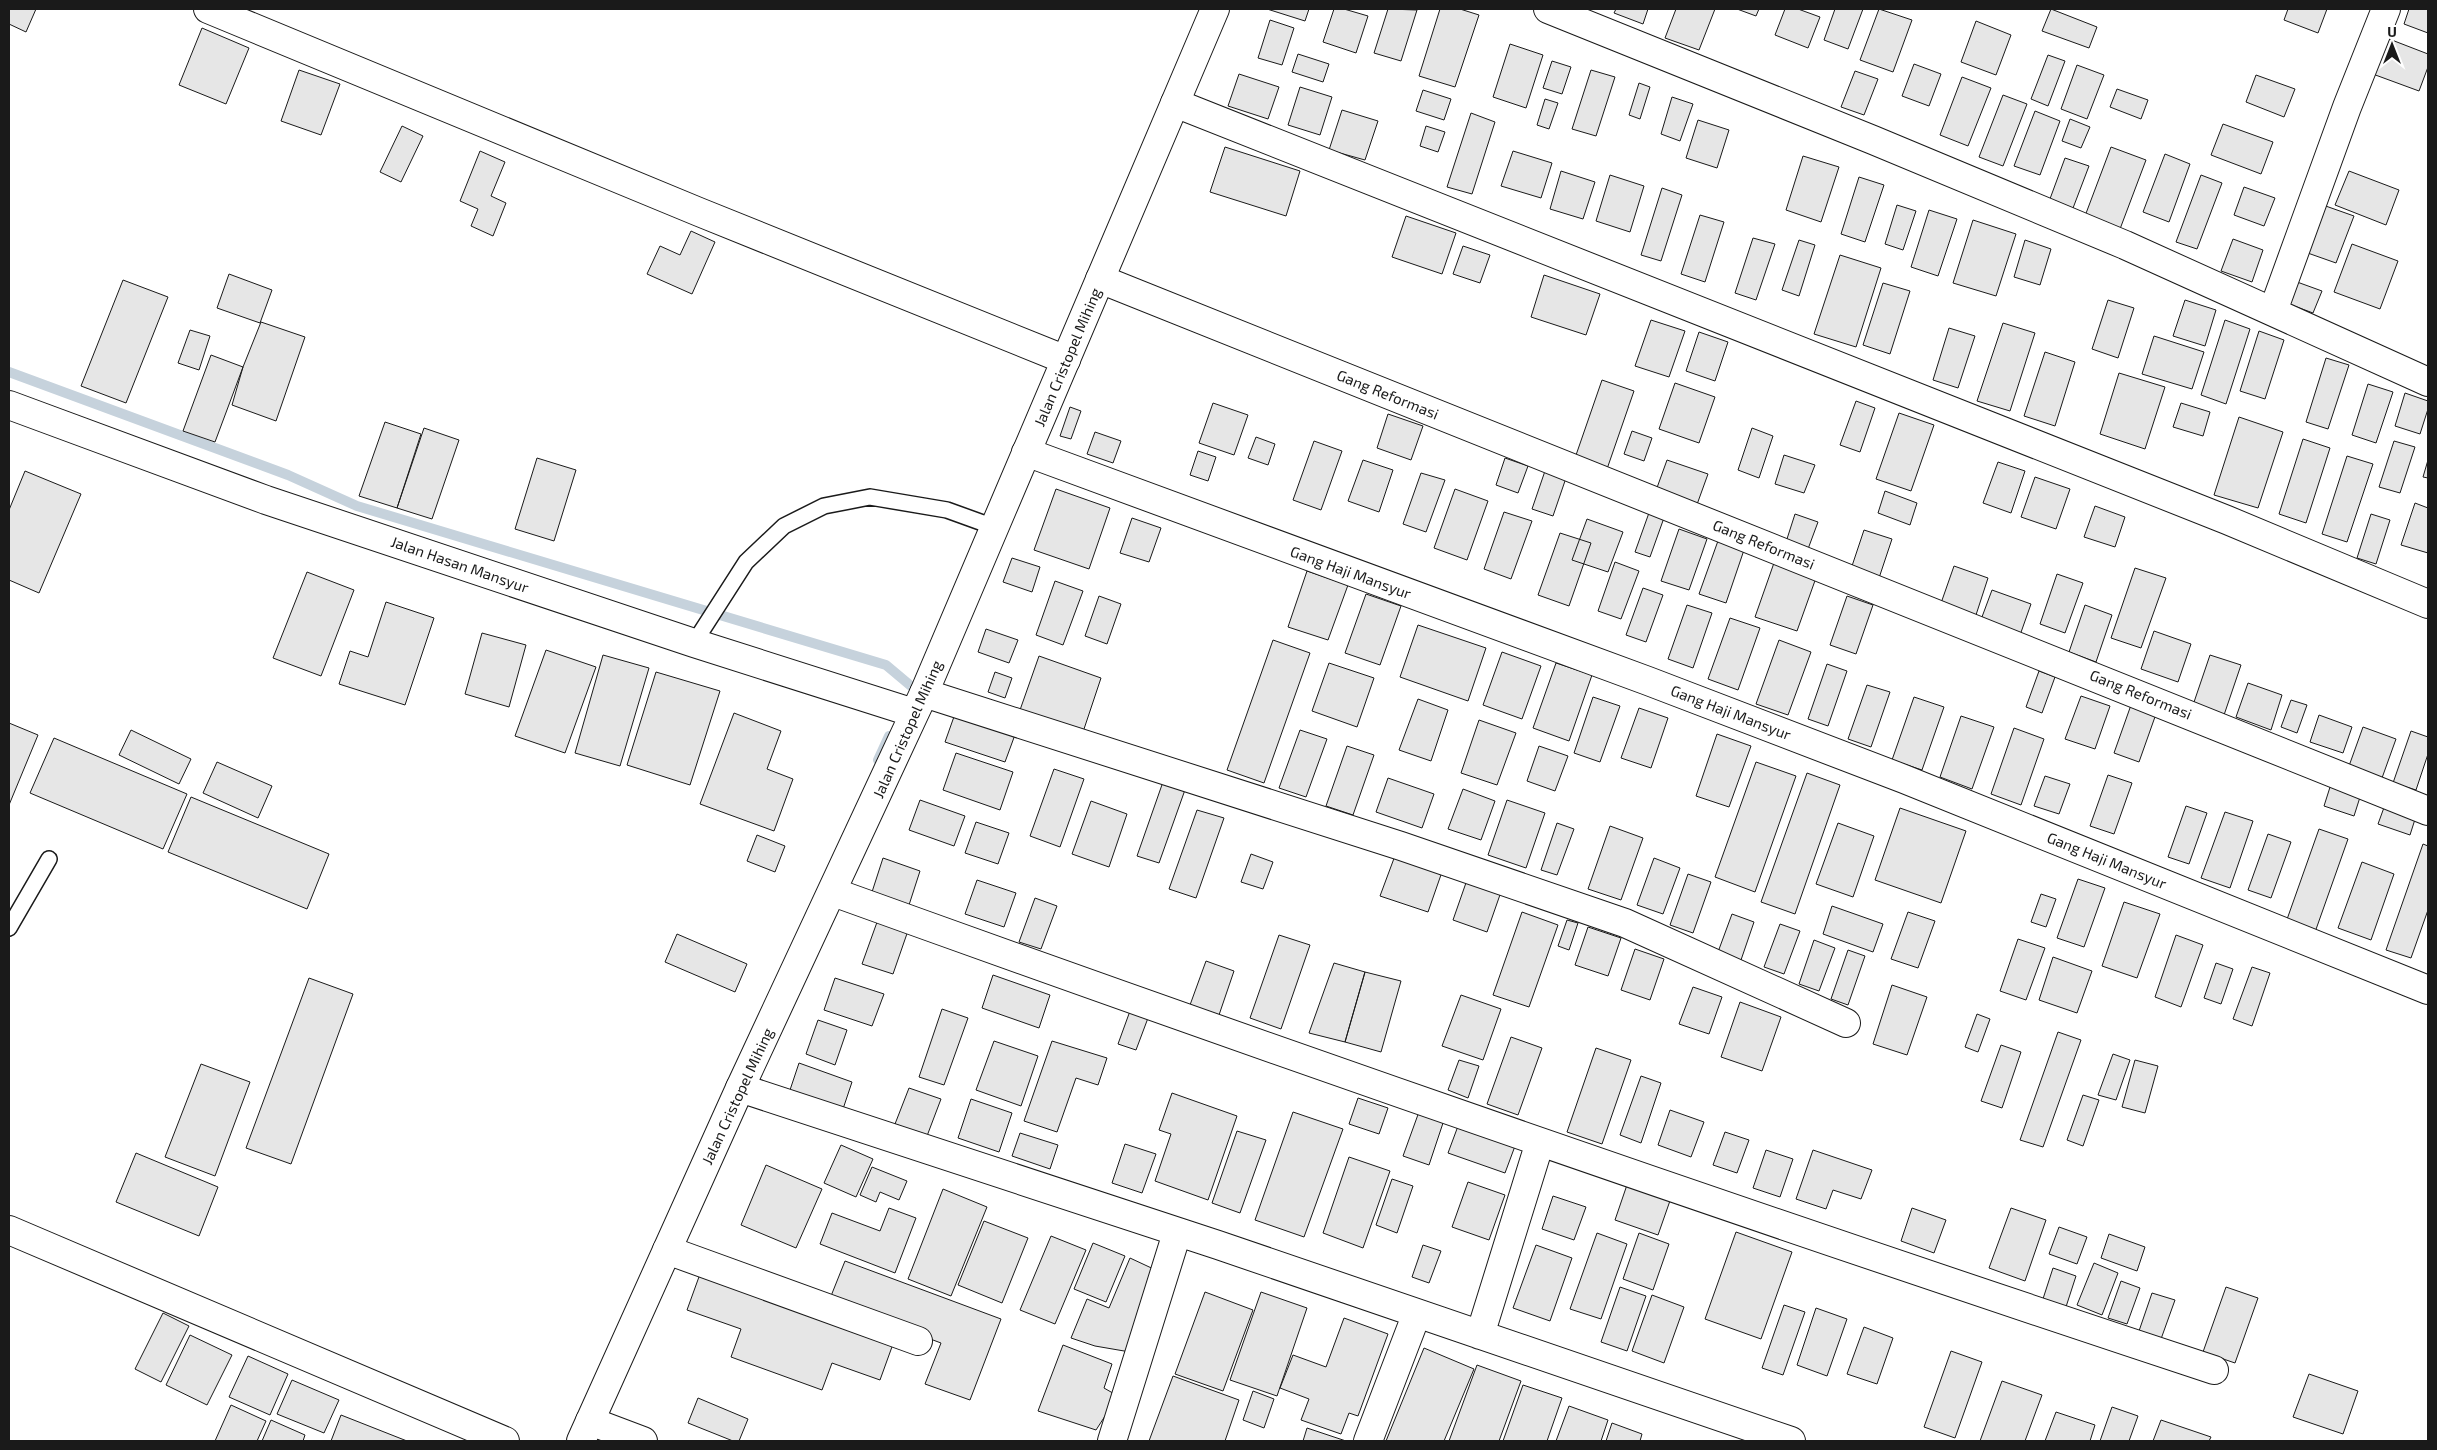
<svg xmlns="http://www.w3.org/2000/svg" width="2437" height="1450" viewBox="0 0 2437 1450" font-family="'Exo 2',sans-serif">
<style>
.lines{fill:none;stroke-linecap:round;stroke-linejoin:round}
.stream{stroke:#c6d2dc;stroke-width:10}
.building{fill:#e6e6e6;stroke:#1a1a1a}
.lane-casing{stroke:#1a1a1a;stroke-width:18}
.street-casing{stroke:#1a1a1a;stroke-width:30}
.secondary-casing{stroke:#1a1a1a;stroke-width:30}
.lane{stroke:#fff;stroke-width:15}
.street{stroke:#fff;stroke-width:28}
.secondary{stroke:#fff;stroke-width:28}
.labels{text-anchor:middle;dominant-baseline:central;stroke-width:4;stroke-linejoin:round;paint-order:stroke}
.street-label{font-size:15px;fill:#1a1a1a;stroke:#fff}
</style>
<rect width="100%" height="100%" fill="#fff"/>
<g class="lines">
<!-- stream -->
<path class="stream" d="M9 372 288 475 357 506 886 665 911 686
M878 760 889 736"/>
</g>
<!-- building -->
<path class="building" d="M9 9H36L26 32 9 24Z
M1267 9H1309L1305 21Z
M1334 9H1344L1368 16 1356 53 1323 42Z
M1388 9 1417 10 1401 61 1374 53Z
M1440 9H1460L1479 15 1455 87 1419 76Z
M1616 9H1648L1643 24 1614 13Z
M1676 9H1715L1699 50 1665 38Z
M1737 9H1759L1756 16Z
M1785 9H1798L1820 17 1808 48 1775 35Z
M1835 9H1863L1848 49 1824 40Z
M1879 9 1912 20 1893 72 1860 60Z
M2051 9 2097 27 2089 48 2042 31Z
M2288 9H2327L2318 33 2284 20Z
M2409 9H2428V33L2404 24Z
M1270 20 1294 28 1282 65 1258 58Z
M1976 21 2011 35 1996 75 1961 62Z
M202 28 249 48 226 104 179 85Z
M2384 37 2428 54V67L2419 91 2370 73Z
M1510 44 1543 55 1526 108 1493 97Z
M1298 54 1329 64 1323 82 1292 72Z
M2048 55 2065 61 2048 106 2031 99Z
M1552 61 1571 67 1562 94 1543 88Z
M1914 64 1941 74 1929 106 1902 96Z
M2077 65 2104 75 2087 119 2061 109Z
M299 70 340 84 321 135 281 121Z
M1591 70 1615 77 1596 136 1572 129Z
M1855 71 1878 79 1864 115 1841 107Z
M1239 74 1279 87 1268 119 1228 106Z
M2256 75 2295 89 2284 117 2246 102Z
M1962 77 1991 88 1968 146 1940 135Z
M1639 83 1650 87 1640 119 1629 115Z
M1300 87 1332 97 1320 135 1288 125Z
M2117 89 2148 100 2141 119 2110 107Z
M1423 90 1451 99 1444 120 1416 111Z
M2003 95 2027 104 2003 166 1979 157Z
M1672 97 1693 104 1680 141 1661 134Z
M1545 99 1558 103 1549 129 1537 125Z
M1342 110 1378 121 1365 160 1329 150Z
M2035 111 2060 121 2040 175 2014 166Z
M1471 113 1495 122 1472 194 1447 187Z
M2070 119 2090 127 2081 148 2062 141Z
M1698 120 1729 130 1717 168 1686 158Z
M2223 124 2273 142 2261 174 2211 155Z
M402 126 423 136 401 182 380 172Z
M1426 126 1445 132 1438 152 1420 146Z
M1225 147 1300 171 1286 216 1210 192Z
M2111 147 2146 160 2120 229 2085 216Z
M480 151 505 162 491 196 506 203 493 236 471 226 478 209 460 201Z
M1513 151 1552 163 1541 198 1501 186Z
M2165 154 2190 164 2169 222 2143 212Z
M1803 156 1839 167 1821 222 1786 210Z
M2065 158 2089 166 2070 216 2047 207Z
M1561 171 1595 182 1583 219 1550 209Z
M2349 171 2399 190 2386 225 2335 205Z
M1610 175 1644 186 1630 232 1596 221Z
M2201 175 2222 183 2197 249 2176 242Z
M1859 177 1884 185 1865 242 1841 234Z
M2244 187 2275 198 2264 226 2234 215Z
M1662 188 1682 195 1661 261 1641 255Z
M2320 204 2354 216 2336 263 2302 251Z
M1897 205 1916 211 1903 250 1885 244Z
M1929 210 1957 219 1938 276 1911 267Z
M1700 215 1724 222 1705 282 1681 274Z
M1406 216 1456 233 1442 274 1392 257Z
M1973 220 2016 234 1996 296 1953 283Z
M691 231 715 242 692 294 647 274 660 246 680 255Z
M1753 238 1775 244 1756 300 1735 293Z
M2233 239 2263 250 2252 282 2221 271Z
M1799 240 1815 245 1799 296 1782 290Z
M2025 240 2051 249 2040 285 2014 277Z
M2352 244 2398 261 2380 309 2334 292Z
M1463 246 1490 255 1480 283 1453 274Z
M1840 255 1881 268 1856 347 1814 334Z
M229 274 272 290 260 323 217 308Z
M1544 275 1600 294 1586 335 1531 317Z
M2286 278 2322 291 2313 313 2278 300Z
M123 280 168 297 126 403 81 386Z
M1883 283 1910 291 1890 354 1863 345Z
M2108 300 2134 308 2118 358 2092 349Z
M2185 300 2216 310 2205 346 2173 336Z
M1651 320 1685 331 1669 377 1635 366Z
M2225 320 2250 329 2226 404 2201 395Z
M261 322 305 337 276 421 232 405 243 367Z
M2003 323 2035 333 2010 411 1977 401Z
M1949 328 1975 336 1958 388 1933 380Z
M190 330 210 336 199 370 178 363Z
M2259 331 2284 340 2265 399 2240 391Z
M1699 332 1728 342 1715 381 1686 371Z
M2154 336 2204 352 2192 389 2142 374Z
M2045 352 2075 362 2055 426 2024 416Z
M211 355 243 367 215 442 183 431Z
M2326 358 2349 365 2328 429 2306 422Z
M2119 373 2165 387 2145 449 2100 434Z
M1602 380 1634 391 1607 469 1575 458Z
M1675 383 1715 397 1699 443 1659 429Z
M2368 384 2393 392 2376 443 2352 435Z
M2405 393 2428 401V409L2420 434 2395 426Z
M1856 401 1875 408 1860 452 1840 445Z
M1213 403 1248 415 1234 455 1199 443Z
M2181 403 2210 412 2203 436 2173 427Z
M1070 407 1081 411 1071 439 1060 436Z
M1899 413 1934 425 1911 491 1876 479Z
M1388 414 1423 426 1411 460 1377 448Z
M2239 417 2283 432 2258 508 2214 495Z
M385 422 421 434 397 508 359 496Z
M424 428 459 440 432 519 397 508Z
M1752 428 1773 436 1759 478 1738 470Z
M1632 431 1652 438 1644 461 1624 454Z
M1095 432 1121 441 1113 463 1087 454Z
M1256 437 1275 444 1268 465 1248 458Z
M2303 439 2330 448 2306 523 2279 514Z
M1314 441 1342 451 1321 510 1293 500Z
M2394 441 2415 447 2400 493 2379 487Z
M1198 451 1216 457 1208 481 1190 475Z
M1784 455 1815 465 1804 493 1775 484Z
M2347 456 2373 464 2347 542 2322 534Z
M537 458 576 470 554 541 515 529Z
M1505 458 1528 466 1518 493 1496 485Z
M1363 460 1393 470 1379 512 1348 501Z
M1667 460 1708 474 1695 510 1654 496Z
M2428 460V478L2423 477Z
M1998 462 2025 471 2011 513 1983 503Z
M1546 468 1567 475 1553 516 1532 509Z
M25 471 81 494 39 593 9 580V510Z
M1421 473 1445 480 1426 532 1403 524Z
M2035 477 2070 489 2056 529 2021 517Z
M1056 489 1110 508 1089 569 1034 550Z
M1455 489 1488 501 1467 560 1434 548Z
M1885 491 1917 503 1910 525 1878 513Z
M2415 503 2428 508V553L2401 545Z
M2095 506 2125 517 2115 547 2084 537Z
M1650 510 1665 515 1650 557 1635 552Z
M1504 512 1532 521 1511 579 1484 569Z
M1795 514 1818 522 1808 549 1786 542Z
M2371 514 2390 520 2376 564 2357 558Z
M1132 518 1161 528 1149 562 1120 553Z
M1587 519 1623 532 1608 572 1572 560Z
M1679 529 1707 539 1689 590 1661 581Z
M1864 530 1892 539 1879 578 1851 569Z
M1560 533 1591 543 1569 606 1538 595Z
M1719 538 1745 547 1726 603 1699 594Z
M1012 558 1040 567 1032 592 1003 582Z
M1775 560 1817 575 1797 631 1755 617Z
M1615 562 1639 571 1621 619 1598 611Z
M1954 566 1988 578 1975 618 1940 606Z
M2135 568 2166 578 2141 648 2111 638Z
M1307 571 1348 585 1328 640 1288 627Z
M307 572 354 590 321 676 273 658Z
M2057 574 2083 583 2065 633 2040 624Z
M1055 581 1083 591 1063 645 1036 635Z
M1643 588 1663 595 1646 642 1626 635Z
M1992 590 2031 604 2019 638 1979 625Z
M1366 594 1401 606 1380 665 1345 653Z
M1099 596 1121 604 1107 644 1085 636Z
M1847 596 1873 605 1856 654 1830 645Z
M386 602 434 618 405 705 339 684 350 651 368 657Z
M1687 605 1712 613 1693 668 1668 659Z
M2085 605 2112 615 2096 662 2069 652Z
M1730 618 1760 628 1738 690 1708 679Z
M1418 625 1486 648 1468 701 1400 677Z
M986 629 1018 640 1009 663 978 652Z
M2154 631 2191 644 2178 682 2141 669Z
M482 633 526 645 509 707 465 694Z
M1273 640 1310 653 1264 783 1227 770Z
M1779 640 1811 652 1788 715 1756 704Z
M546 650 596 667 565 753 515 736Z
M1502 652 1541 666 1522 719 1483 705Z
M603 655 649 668 620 766 575 753Z
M2210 655 2241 665 2223 718 2192 708Z
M1039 656 1101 678 1083 732 1020 710Z
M1329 663 1374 678 1357 727 1312 711Z
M1556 663 1592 675 1569 741 1533 728Z
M1827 664 1847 671 1828 726 1808 719Z
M2039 671 2055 677 2042 713 2026 707Z
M656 672 720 691 690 785 627 765Z
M995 672 1012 678 1005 698 988 692Z
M2248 683 2282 695 2271 730 2236 717Z
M1867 685 1890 692 1871 747 1848 739Z
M2081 696 2110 706 2095 749 2065 739Z
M1593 697 1620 706 1600 762 1574 753Z
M1914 697 1944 707 1922 770 1892 760Z
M1418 699 1448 710 1431 761 1399 750Z
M2291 700 2307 705 2297 733 2281 727Z
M2131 705 2156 714 2139 762 2114 753Z
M1639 708 1668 718 1651 768 1621 758Z
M956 711 1016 732 1005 762 945 742Z
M734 713 781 731 767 769 793 779 774 831 700 804Z
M2319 715 2352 727 2343 753 2310 742Z
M1961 716 1994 727 1972 789 1940 777Z
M1479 720 1516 733 1497 785 1461 773Z
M9 723 38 735 9 805Z
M2363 727 2396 739 2382 778 2349 766Z
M2014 728 2044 739 2021 805 1991 794Z
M131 730 191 759 179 784 119 755Z
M1300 730 1327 739 1306 797 1279 788Z
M2411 731 2428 737V754L2416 790 2393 783Z
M1717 734 1751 746 1729 807 1696 796Z
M54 738 187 794 163 849 30 793Z
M1347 746 1374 755 1353 815 1326 806Z
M1539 746 1568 756 1555 791 1527 781Z
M956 753 1013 772 1000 810 943 790Z
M217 762 272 786 258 818 203 793Z
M1756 762 1796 776 1755 892 1715 877Z
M1054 769 1084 779 1060 847 1030 836Z
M1807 773 1840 785 1795 914 1761 902Z
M2108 775 2132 783 2114 834 2090 826Z
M2045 776 2070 784 2059 814 2034 806Z
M1388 778 1434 794 1422 828 1376 812Z
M1164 779 1186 787 1159 863 1137 856Z
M2331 784 2361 794 2354 816 2324 806Z
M1463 789 1495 801 1481 840 1448 829Z
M191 797 329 854 307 909 168 852Z
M920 800 965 816 954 846 909 830Z
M1507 800 1545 813 1526 868 1488 855Z
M1091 801 1127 814 1109 867 1072 854Z
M2386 802 2417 813 2410 835 2378 824Z
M2186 806 2207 813 2189 864 2168 857Z
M1900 808 1966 831 1941 903 1875 880Z
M1197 810 1224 818 1196 898 1169 889Z
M2225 812 2253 821 2230 888 2201 878Z
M976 822 1009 833 998 864 965 853Z
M1557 823 1574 829 1557 875 1541 870Z
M1838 823 1874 836 1853 897 1816 884Z
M1610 826 1643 838 1621 900 1588 889Z
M2319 829 2348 839 2314 935 2285 925Z
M2268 834 2291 842 2271 898 2248 890Z
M757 835 785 846 775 872 747 861Z
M2423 844 2428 846V910L2411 958 2386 950Z
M1396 853 1443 869 1428 912 1380 896Z
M1251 854 1273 862 1263 889 1241 882Z
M883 858 920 871 909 905 872 892Z
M1654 858 1680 868 1663 914 1637 905Z
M2362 862 2394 874 2371 940 2338 928Z
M1688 874 1711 882 1693 933 1670 925Z
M1468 877 1502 889 1487 932 1453 920Z
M2078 879 2105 888 2084 947 2057 938Z
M977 880 1016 893 1004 927 965 914Z
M2041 894 2056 899 2046 927 2031 922Z
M1035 898 1057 906 1041 949 1019 942Z
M2124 902 2160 914 2137 978 2102 966Z
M1832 906 1883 924 1873 952 1823 934Z
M881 911 911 922 893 974 862 964Z
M1522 912 1558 925 1529 1007 1493 995Z
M1908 912 1935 921 1918 968 1891 959Z
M1732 914 1754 922 1741 960 1718 952Z
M1567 920 1578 923 1569 950 1558 946Z
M1780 924 1800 931 1784 974 1764 967Z
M1588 927 1621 938 1608 976 1575 965Z
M677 934 747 964 735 992 665 962Z
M1279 935 1310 945 1281 1029 1250 1018Z
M2176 935 2203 945 2181 1007 2155 997Z
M2018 939 2045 948 2026 1000 2000 991Z
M1814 940 1835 948 1819 991 1799 984Z
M1635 949 1664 959 1650 1000 1621 990Z
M1848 950 1865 956 1848 1005 1831 999Z
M2053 957 2092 971 2077 1013 2039 1000Z
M1206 961 1234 971 1219 1015 1190 1005Z
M1334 963 1365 972 1345 1042 1309 1033Z
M2216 963 2233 969 2221 1004 2204 998Z
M2252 967 2270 973 2252 1026 2233 1019Z
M1365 972 1401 981 1381 1052 1345 1042Z
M993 975 1050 995 1039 1028 982 1008Z
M309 978 353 994 291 1164 246 1148Z
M835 978 884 994 872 1026 824 1010Z
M1892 985 1927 997 1907 1055 1873 1044Z
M1693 987 1722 997 1709 1034 1679 1024Z
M1461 995 1501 1009 1483 1060 1442 1046Z
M1740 1002 1781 1017 1762 1071 1721 1057Z
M942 1009 968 1018 944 1085 919 1077Z
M1130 1011 1148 1018 1136 1050 1118 1044Z
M1977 1014 1990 1019 1978 1052 1965 1047Z
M818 1020 847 1030 835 1065 806 1054Z
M2058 1032 2081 1040 2043 1147 2020 1140Z
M1511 1037 1542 1048 1518 1115 1487 1104Z
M994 1041 1038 1056 1021 1106 976 1090Z
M1052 1041 1107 1058 1098 1085 1076 1078 1057 1132 1024 1121Z
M2001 1045 2021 1052 2002 1108 1981 1101Z
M1596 1048 1631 1060 1602 1144 1567 1132Z
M2113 1054 2130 1060 2116 1100 2098 1095Z
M1459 1060 1479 1066 1468 1098 1448 1090Z
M2135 1060 2158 1066 2145 1113 2122 1107Z
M799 1063 852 1082 842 1112 789 1093Z
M201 1064 250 1082 215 1176 165 1157Z
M1641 1076 1661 1083 1641 1143 1620 1135Z
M909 1088 941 1099 927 1136 895 1124Z
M1172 1093 1237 1116 1208 1200 1155 1181 1171 1134 1159 1130Z
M2083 1095 2099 1100 2083 1146 2067 1140Z
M1358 1098 1388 1108 1379 1134 1349 1124Z
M971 1099 1012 1113 999 1152 958 1138Z
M1420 1109 1445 1117 1429 1165 1403 1156Z
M1670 1110 1704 1122 1691 1157 1658 1145Z
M1293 1112 1343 1129 1304 1237 1255 1220Z
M1461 1118 1518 1138 1505 1173 1448 1153Z
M1237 1131 1266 1140 1240 1213 1212 1203Z
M1725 1132 1749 1140 1737 1173 1713 1165Z
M1020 1133 1058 1145 1050 1169 1012 1156Z
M1125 1144 1156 1154 1142 1193 1112 1183Z
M841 1145 873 1159 856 1197 824 1183Z
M1766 1150 1793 1159 1780 1197 1753 1188Z
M1813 1150 1872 1170 1861 1199 1833 1190 1826 1209 1796 1199Z
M136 1153 218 1187 199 1236 116 1202Z
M1349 1157 1390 1171 1363 1248 1323 1233Z
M766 1165 822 1189 796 1248 741 1225Z
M872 1167 907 1181 899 1200 880 1192 876 1202 860 1195Z
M1392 1179 1413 1186 1397 1233 1376 1225Z
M1629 1179 1672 1195 1658 1235 1615 1220Z
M1468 1182 1505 1195 1489 1240 1452 1227Z
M943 1189 987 1207 951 1296 908 1279Z
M1553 1196 1586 1207 1574 1240 1542 1229Z
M889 1208 916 1218 895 1273 820 1244 832 1213 880 1231Z
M1912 1208 1946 1220 1934 1253 1901 1241Z
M2011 1208 2046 1220 2025 1281 1989 1268Z
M984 1221 1028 1238 1002 1303 958 1285Z
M2059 1227 2087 1237 2077 1264 2049 1254Z
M1736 1232 1792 1252 1761 1339 1705 1319Z
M1597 1233 1627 1244 1601 1319 1570 1309Z
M1639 1233 1669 1244 1653 1290 1623 1279Z
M2109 1234 2145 1247 2137 1271 2101 1258Z
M1051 1236 1086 1250 1055 1324 1020 1310Z
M1093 1243 1125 1256 1106 1302 1074 1289Z
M1423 1245 1441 1251 1429 1283 1412 1277Z
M1536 1245 1572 1258 1550 1321 1513 1308Z
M1130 1258 1160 1272 1130 1352 1095 1346 1071 1338 1087 1299 1109 1308Z
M845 1261 1001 1319 970 1400 925 1384 941 1343 829 1301Z
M2094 1263 2118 1273 2102 1315 2077 1305Z
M2053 1268 2076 1276 2064 1313 2041 1305Z
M700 1274 893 1344 880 1380 832 1363 822 1390 731 1357 741 1329 687 1310Z
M2121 1281 2140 1288 2127 1324 2108 1318Z
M1620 1287 1646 1296 1627 1351 1601 1342Z
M2226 1287 2258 1298 2235 1363 2203 1352Z
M1205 1292 1253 1310 1223 1391 1175 1374Z
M1261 1292 1307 1308 1277 1396 1230 1380Z
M2152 1293 2175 1300 2161 1339 2139 1331Z
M1652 1295 1684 1307 1664 1363 1632 1351Z
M1784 1305 1805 1312 1783 1375 1762 1368Z
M1816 1308 1847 1319 1827 1376 1797 1365Z
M163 1313 189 1326 161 1382 135 1369Z
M1344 1318 1388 1334 1358 1416 1349 1413 1341 1434 1301 1420 1309 1399 1280 1388 1293 1355 1326 1367Z
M1864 1327 1893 1338 1877 1384 1847 1374Z
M190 1335 232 1355 207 1405 166 1385Z
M1063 1345 1112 1364 1104 1388 1118 1396 1096 1430 1038 1411Z
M1424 1348 1474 1369 1444 1441H1386Z
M1951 1351 1982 1362 1955 1438 1924 1427Z
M248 1356 288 1374 270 1415 229 1397Z
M1477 1365 1521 1381 1499 1441H1449Z
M2309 1374 2358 1391 2343 1434 2293 1417Z
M1173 1376 1239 1400 1225 1441H1149Z
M292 1380 339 1400 324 1433 277 1414Z
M2002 1381 2042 1395 2025 1441H1980Z
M1523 1385 1562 1398 1547 1441H1503Z
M1253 1391 1274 1399 1264 1428 1243 1420Z
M698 1398 748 1419 739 1441H733L688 1423Z
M231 1405 266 1421 257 1441H215Z
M1569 1406 1608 1420 1601 1441H1556Z
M2112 1407 2138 1416 2129 1441H2100Z
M2056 1412 2095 1425 2090 1441H2045Z
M341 1415 407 1441H331Z
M271 1420 305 1435 303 1441H262Z
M2161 1420 2211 1437 2209 1441H2153Z
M1612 1423 1642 1434 1640 1441H1606Z
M1307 1428 1346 1441H1303Z"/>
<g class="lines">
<!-- lane casing -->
<g class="lane-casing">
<path id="lane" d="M694 643 746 562 784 526 824 506 870 497 947 510 994 527
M9 928 49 859"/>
</g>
<!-- street casing -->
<g class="street-casing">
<path id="street" d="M208 9 699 212 1066 360
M1548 9 1873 140 2125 245 2428 382
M1175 103 2227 520 2428 604
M1100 279 2428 811
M2273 311 2347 107 2386 9
M1026 452 1648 681 1904 779 2428 990
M924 693 1401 846 1625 923 1846 1023
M833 892C1291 1057 1751 1217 2214 1370
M740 1088 1218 1245 1791 1441
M9 1230 505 1441
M667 1250 918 1341
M1480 1335 1540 1142
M590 1421 643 1441
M1112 1441 1177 1233
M1368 1441 1417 1313"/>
</g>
<!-- secondary casing -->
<g class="secondary-casing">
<path id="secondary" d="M9 405 266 500 694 643 914 713
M581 1441 740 1088 924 693 1215 9"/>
</g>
<!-- lane -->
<use href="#lane" class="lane"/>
<!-- street -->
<use href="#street" class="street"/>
<!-- secondary -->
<use href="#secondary" class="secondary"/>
</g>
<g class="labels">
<!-- street labels -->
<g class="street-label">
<text transform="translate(1067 357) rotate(-67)">Jalan Cristopel Mihing</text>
<text transform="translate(1388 394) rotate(22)">Gang Reformasi</text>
<text transform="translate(1764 544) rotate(22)">Gang Reformasi</text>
<text transform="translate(460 564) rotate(19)">Jalan Hasan Mansyur</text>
<text transform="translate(1351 572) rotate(20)">Gang Haji Mansyur</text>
<text transform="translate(2141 694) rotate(22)">Gang Reformasi</text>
<text transform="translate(1731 712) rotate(21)">Gang Haji Mansyur</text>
<text transform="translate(907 729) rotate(-66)">Jalan Cristopel Mihing</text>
<text transform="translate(2107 860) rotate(22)">Gang Haji Mansyur</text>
<text transform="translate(737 1096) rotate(-65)">Jalan Cristopel Mihing</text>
</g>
</g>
<!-- border -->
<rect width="2437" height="1450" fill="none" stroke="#1a1a1a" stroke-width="20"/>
<!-- north arrow -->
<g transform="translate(2392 45)" stroke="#ffffff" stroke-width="4" paint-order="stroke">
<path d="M0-4L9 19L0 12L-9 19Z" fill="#1a1a1a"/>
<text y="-8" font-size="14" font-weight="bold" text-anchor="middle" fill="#1a1a1a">U</text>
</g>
</svg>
